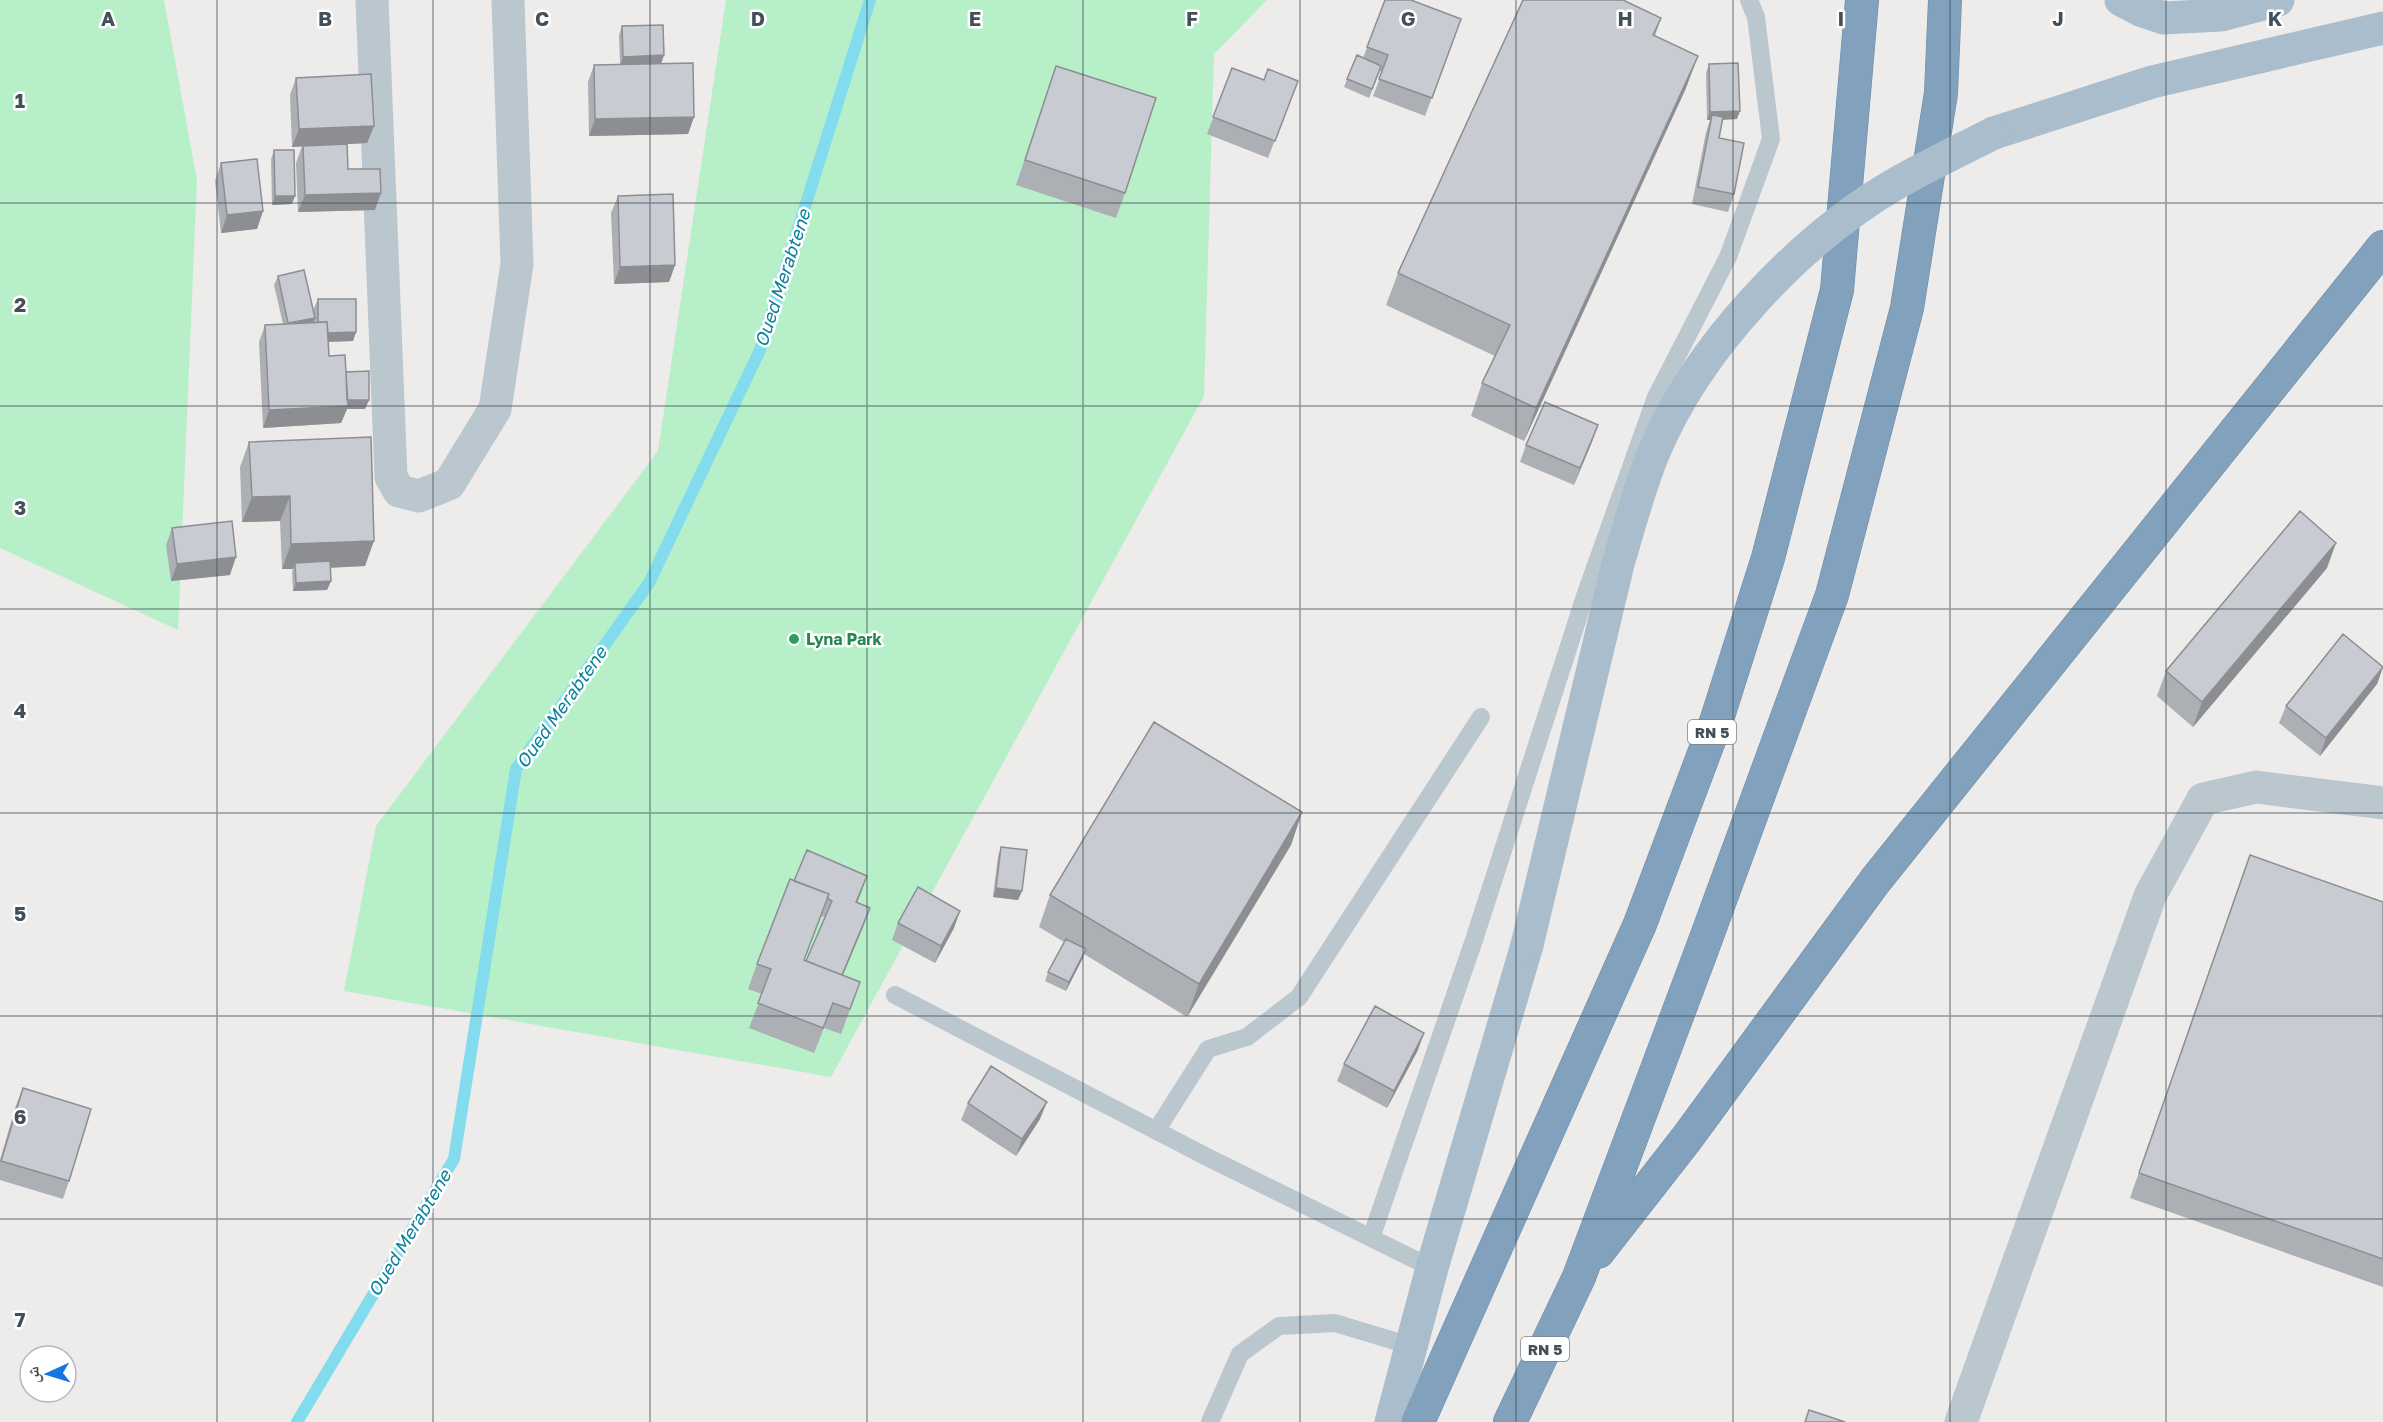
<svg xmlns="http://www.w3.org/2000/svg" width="2383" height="1422" viewBox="0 0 2383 1422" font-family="'Golos Text','Noto Naskh Arabic',sans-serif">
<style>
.green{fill:#b7efc9}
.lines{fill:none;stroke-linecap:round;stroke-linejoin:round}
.stream{stroke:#82dced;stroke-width:12}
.highway-casing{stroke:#6c8ca8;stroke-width:34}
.lane{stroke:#bbc7cf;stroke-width:18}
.street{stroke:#bbc7cf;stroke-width:33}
.primary{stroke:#aabdcc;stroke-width:33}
.highway{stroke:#81a1bd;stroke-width:33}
.primary-bridge{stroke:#aabdcc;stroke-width:33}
.wall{fill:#acafb4;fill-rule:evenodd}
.shaded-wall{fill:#8c8e92}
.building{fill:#c8cbd1;stroke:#8c8e92;stroke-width:1.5}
.grid{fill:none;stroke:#435059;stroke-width:1.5;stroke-opacity:0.55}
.leisure-dot{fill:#2e9e5b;stroke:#fff;stroke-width:2}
.labels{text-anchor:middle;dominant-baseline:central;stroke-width:5;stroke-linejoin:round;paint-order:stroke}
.shield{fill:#fff;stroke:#7b848b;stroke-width:1.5}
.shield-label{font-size:15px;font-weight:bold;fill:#435059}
.leisure-label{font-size:16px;font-weight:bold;fill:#27864d;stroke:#fff;text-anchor:start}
.water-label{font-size:18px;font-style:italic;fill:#098298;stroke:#fff}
.grid-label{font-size:20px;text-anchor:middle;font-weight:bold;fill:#435059;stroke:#fff;stroke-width:5;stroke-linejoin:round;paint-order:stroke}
</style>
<rect width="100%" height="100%" fill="#eeebeb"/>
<!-- green -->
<path class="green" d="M0 0H164L197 180 178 630 0 548Z
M726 0H1267L1214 54 1204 396 831 1077 344 991 376 826 658 451Z"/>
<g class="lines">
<!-- stream -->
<path class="stream" d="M297 1422 454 1159 516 769 649 583 760 350 870 0"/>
<!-- highway casing -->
<g class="highway-casing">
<path id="highway" d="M1598 1252 1687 1138 1875 881 2383 247
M1418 1422 1640 924 1717 719 1768 558 1837 290 1862 0
M1510 1422 1579 1277 1701 952 1832 595 1907 308 1941 93 1945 0"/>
</g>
<!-- lane -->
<path class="lane" d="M895 995 1209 1158 1432 1268
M1156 1131 1208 1049 1247 1037 1299 997 1481 717
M1371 1238 1474 940 1586 593 1656 397 1728 257 1771 139 1756 17 1749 0
M1210 1422 1240 1354 1279 1326 1335 1323 1411 1346"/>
<!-- street -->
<path class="street" d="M372 0 391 477 399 491 419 496 449 484 495 409 517 264 508 0
M1961 1422 2150 896 2203 799 2256 787 2383 803"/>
<!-- primary -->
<path class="primary" d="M2121 0 2140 10 2164 18 2221 15 2278 0
M1994 133 2152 82 2383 28
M1391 1422 1432 1268 1527 945"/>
<!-- highway -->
<use href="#highway" class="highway"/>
<!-- primary-bridge -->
<path class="primary-bridge" d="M1527 945 1618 564C1629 527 1639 488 1654 452 1697 348 1800 239 1897 183 1929 165 1962 149 1994 133"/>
</g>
<!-- wall -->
<path class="wall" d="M1385 0 1461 19 1425 116 1373 96 1382 72 1380 71 1369 98 1344 87 1357 55 1363 58Z
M1661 18 1655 36 1686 88 1524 441 1471 416 1482 383 1495 356 1386 305 1398 273Z
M622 26 664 55 661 63 694 117 688 134 589 136 588 82 594 65 620 64 619 35Z
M1709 64 1737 119 1722 120 1719 138 1734 194 1728 212 1692 204 1706 132 1710 120H1707L1706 73Z
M1056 66 1125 193 1116 218 1016 185Z
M1232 68 1264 80 1298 81 1268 158 1207 134Z
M296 78 374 126 367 143 347 144 348 169 375 210 298 212 296 163 302 146 292 147 290 95Z
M274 150 292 204 272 205 271 159Z
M221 163 263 211 257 229 221 233 215 181Z
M618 196 675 265 669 282 614 284 611 213Z
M278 276 314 316V308L318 299 356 332 353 341 328 342 329 356 346 372 369 400 365 409H347L341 423 263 428 259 342 265 325 283 324 274 285Z
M1598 425 1574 485 1520 462 1526 445Z
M249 442 365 566 330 568 331 581 327 590 293 591 292 572 293 569H282L280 521 242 522 240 467Z
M172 528 230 575 171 581 166 545Z
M2327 568 2193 727 2157 696 2166 671Z
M2383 667 2377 684 2320 756 2279 723 2286 706Z
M1302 812 1291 845 1187 1017 1084 954 1066 991 1045 981 1048 972 1064 942 1039 927 1050 895Z
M1001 847 1022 891 1018 900 993 897 998 856Z
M867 876 857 902 870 908 843 975 851 1007 841 1034 824 1028 814 1053 749 1028 762 994 748 989 757 964 794 881ZM821 916 825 917 806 961 804 960Z
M2241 880 2383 902V1287L2130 1198Z
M898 923 954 928 935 963 892 940Z
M1418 1050 1387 1108 1337 1081 1344 1064Z
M23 1088 69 1181 63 1199 0 1180V1160L16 1105Z
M968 1103 1040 1119 1016 1156 961 1120Z"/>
<!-- shaded-wall -->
<path class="shaded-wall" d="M664 55 661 64 620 65 623 57Z
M1698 56 1686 88 1524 441 1536 408Z
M1740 111 1737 119 1711 120 1712 115 1710 120H1707L1710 112Z
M694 117 688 134 589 136 595 119Z
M374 126 367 143 292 147 299 129Z
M381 193 375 210 298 212 305 195Z
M275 196H295L292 204 272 205Z
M263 211 257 229 221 233 227 215Z
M675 265 669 282 614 284 620 267Z
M315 318 312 327 288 323Z
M356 332 353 341 321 342 324 333Z
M346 400H369L365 409H347L341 423 263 428 269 410Z
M1598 425 1592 442 1574 485 1580 468Z
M290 496 280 521 242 522 252 497Z
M374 541 365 566 296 569 295 563 293 569H282L291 544Z
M2336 543 2327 568 2193 727 2202 702Z
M236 557 230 575 171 581 177 564Z
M331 581 327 590 293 591 296 583Z
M2383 667 2377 684 2320 756 2326 738Z
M1302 812 1291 845 1187 1017 1199 984Z
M867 876 861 893 850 919 856 902Z
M996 888 1022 891 1018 900 993 897Z
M870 908 864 925 834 996 840 979Z
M960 911 954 928 935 963 941 946Z
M1086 949 1083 958 1066 991 1069 982Z
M1424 1033 1418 1050 1387 1108 1394 1091Z
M1047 1102 1040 1119 1016 1156 1022 1139Z"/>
<!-- building -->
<path class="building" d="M1385 0H1411L1461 19 1432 98 1379 79 1388 55 1367 47Z
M1523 0H1623L1661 18 1653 35 1698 56 1536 408 1482 383 1510 325 1398 273Z
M663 25 664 55 623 57 622 26Z
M1357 55 1381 66 1372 89 1347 79Z
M693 63 694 117 595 119 594 65Z
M1738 63 1740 111 1710 112 1709 64Z
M1056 66 1156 98 1125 193 1025 160Z
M1232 68 1264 80 1268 69 1298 81 1275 141 1213 117Z
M371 74 374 126 299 129 296 78Z
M1712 115 1723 117 1719 138 1744 143 1734 194 1698 187Z
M347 144 348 169H380L381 193 305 195 303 146Z
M274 150H294L295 196H275Z
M257 159 263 211 227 215 221 163Z
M673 194 675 265 620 267 618 196Z
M304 270 315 318 288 323 278 276Z
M318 299H356V332L328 333 327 322H318Z
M327 322 329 356 345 355 348 406 269 410 265 325Z
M369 371V400H347L346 372Z
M1545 402 1598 425 1580 468 1526 445Z
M371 437 374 541 291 544 290 496 252 497 249 442Z
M2300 511 2336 543 2202 702 2166 671Z
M232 521 236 557 177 564 172 528Z
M330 561 331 581 296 583 295 563Z
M2343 634 2383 667 2326 738 2286 706Z
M1154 722 1302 812 1199 984 1050 895Z
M1001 847 1027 850 1022 891 996 888Z
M807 850 867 876 856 902 870 908 842 975 806 961 832 901 827 898 829 894 794 881Z
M2250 855 2383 902V1259L2139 1173Z
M790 879 829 894 804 960 860 982 850 1009 833 1003 823 1028 758 1003 771 969 757 964Z
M918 887 960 911 941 946 898 923Z
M1066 939 1086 949 1069 982 1048 972Z
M1375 1006 1424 1033 1394 1091 1344 1064Z
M991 1066 1047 1102 1022 1139 968 1103Z
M23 1088 91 1109 69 1181 1 1161Z
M1809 1410 1845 1422H1805Z"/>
<!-- grid -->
<path class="grid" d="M217 0V1422M433 0V1422M650 0V1422M867 0V1422M1083 0V1422M1300 0V1422M1516 0V1422M1733 0V1422M1950 0V1422M2166 0V1422M0 203H2383M0 406H2383M0 609H2383M0 813H2383M0 1016H2383M0 1219H2383"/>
<!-- markers -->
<circle class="leisure-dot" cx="794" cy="639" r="6"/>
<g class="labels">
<!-- shield labels -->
<g class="shield">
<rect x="1688" y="720" width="48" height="24" rx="4.5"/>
<rect x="1521" y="1337" width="48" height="24" rx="4.5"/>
</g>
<g class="shield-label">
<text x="1712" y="732">RN 5</text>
<text x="1545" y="1349">RN 5</text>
</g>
<!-- leisure labels -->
<g class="leisure-label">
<text x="806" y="639">Lyna Park</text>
</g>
<!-- water labels -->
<g class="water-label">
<text transform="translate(782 278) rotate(-72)">Oued Merabtene</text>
<text transform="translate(561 707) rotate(-55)">Oued Merabtene</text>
<text transform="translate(409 1233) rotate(-59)">Oued Merabtene</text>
</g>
</g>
<g class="grid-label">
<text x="108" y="26">A</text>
<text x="325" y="26">B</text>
<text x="542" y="26">C</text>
<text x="758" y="26">D</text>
<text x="975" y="26">E</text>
<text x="1192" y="26">F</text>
<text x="1408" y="26">G</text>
<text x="1625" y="26">H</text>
<text x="1841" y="26">I</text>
<text x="2058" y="26">J</text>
<text x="2275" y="26">K</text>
<text x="20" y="108">1</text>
<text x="20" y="312">2</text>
<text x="20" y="515">3</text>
<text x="20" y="718">4</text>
<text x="20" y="921">5</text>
<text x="20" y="1124">6</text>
<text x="20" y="1327">7</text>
</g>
<!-- north arrow -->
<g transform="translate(48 1374) rotate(266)"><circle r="28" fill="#ffffff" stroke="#b4b9bd" stroke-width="1.5"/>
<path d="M0-4.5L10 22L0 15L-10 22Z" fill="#1477df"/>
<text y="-9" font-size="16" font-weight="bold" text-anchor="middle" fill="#435059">ش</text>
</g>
</svg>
